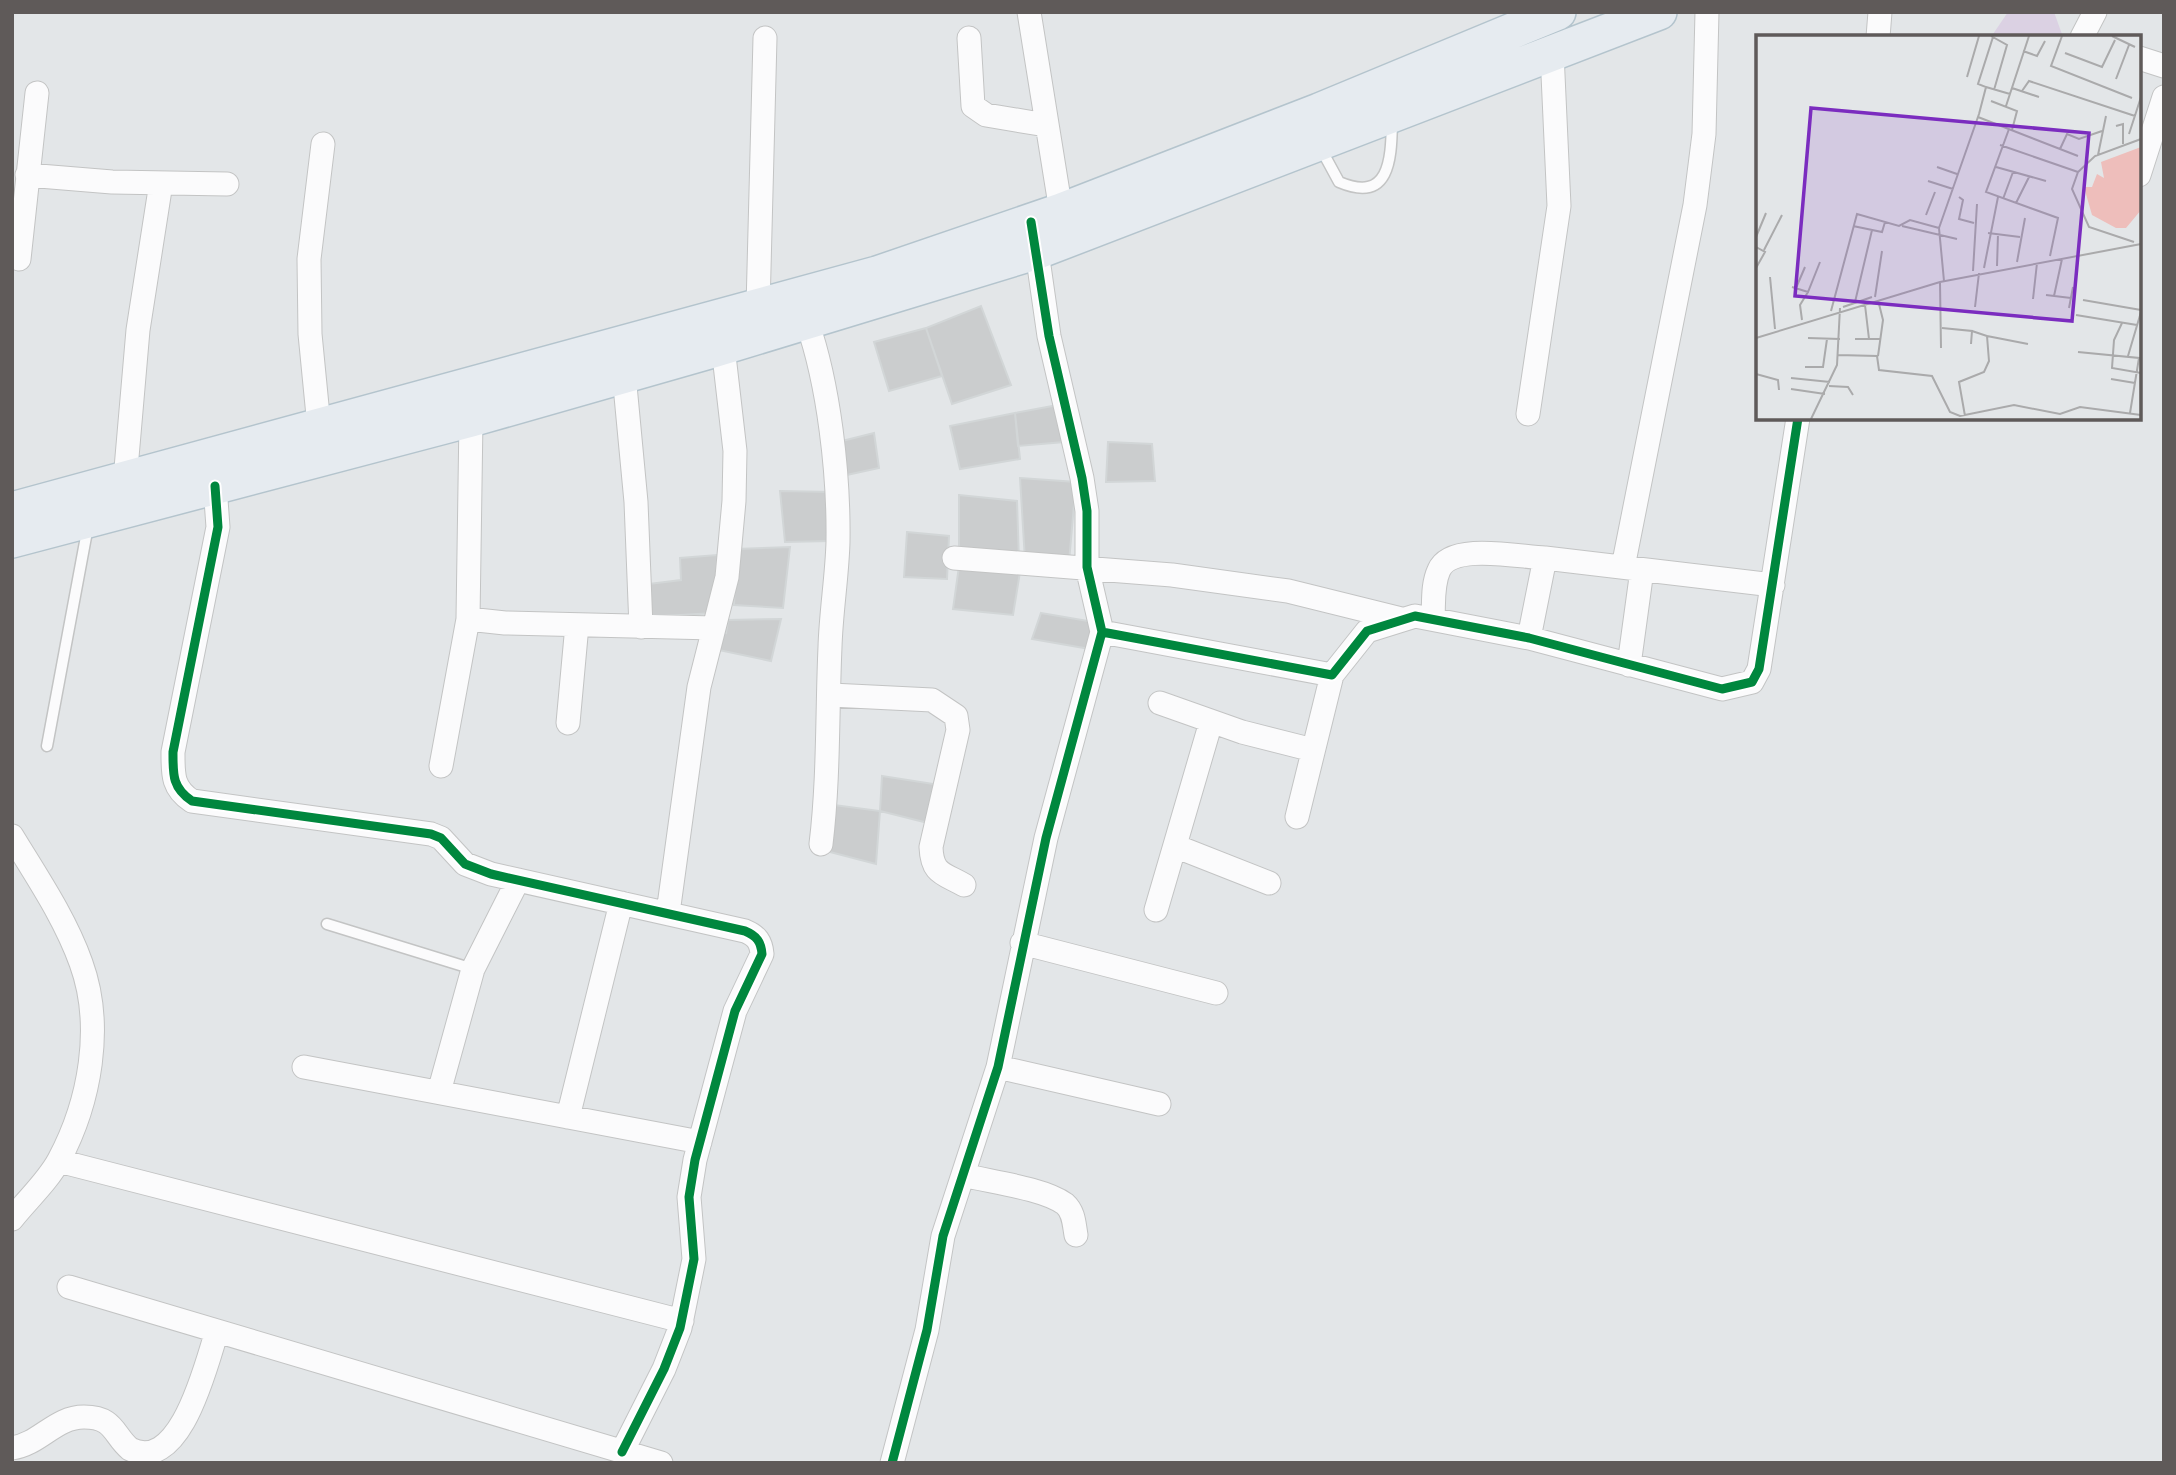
<svg xmlns="http://www.w3.org/2000/svg" width="2176" height="1475" viewBox="0 0 2176 1475" font-family="'Fira Sans',sans-serif">
<style>
.green{fill:#dbd1e3}
.building{fill:#cbcdce;stroke:#d2d6d7;stroke-width:2}
.lines{fill:none;stroke-linecap:round;stroke-linejoin:round}
.lane-casing{stroke:#c3c4c4;stroke-width:13}
.street-casing{stroke:#c3c4c4;stroke-width:25}
.primary-casing{stroke:#b4c4cd;stroke-width:38}
.lane{stroke:#fbfbfc;stroke-width:10}
.street{stroke:#fbfbfc;stroke-width:23}
.primary{stroke:#e6ebf0;stroke-width:35}
.cycleway-casing{stroke:#fff;stroke-width:13}
.cycleway{stroke:#00873e;stroke-width:9}
.inset-road{fill:none;stroke:#aaaaab;stroke-width:2}
.view{fill:#7b2cbf;fill-opacity:0.15;stroke:#7b2cbf;stroke-width:3.5}
.inset-edge{fill:none;stroke:#5f5a59;stroke-width:3.5}
</style>
<rect width="100%" height="100%" fill="#e3e6e8"/>
<!-- green -->
<path class="green" d="M2008 12H2054L2063 37H1991Z"/>
<!-- building -->
<path class="building" d="M981 306 1011 385 952 404 926 328Z
M926 328 942 376 889 391 874 342Z
M1058 405 1064 442 1018 446 1015 413Z
M1015 413 1020 459 960 469 950 426Z
M874 433 879 468 842 476 834 443Z
M1108 442 1152 444 1155 481 1106 482Z
M1020 478 1076 482 1069 562 1025 560Z
M780 491 833 492 830 541 785 542Z
M959 495 1017 501 1019 562 959 554Z
M907 532 949 536 947 579 904 577Z
M790 547 783 608 734 605 736 549Z
M717 555 715 613 646 617 640 585 681 580 680 558Z
M960 559 1020 572 1013 615 953 609Z
M1041 613 1094 622 1090 649 1032 639Z
M781 619 771 661 714 649 718 631 726 633 728 620Z
M882 776 940 785 928 823 880 811Z
M834 805 880 811 876 864 830 852Z"/>
<g class="lines">
<!-- lane casing -->
<g class="lane-casing">
<path id="lane" d="M1320 147 1339 182C1391 204 1391 157 1392 122
M47 746 88 526
M327 924 473 969"/>
</g>
<!-- street casing -->
<g class="street-casing">
<path id="street" d="M1029 12 1061 211
M1878 37 1880 12
M2082 37 2095 12
M969 38 973 106 986 115 1046 125
M2139 58 2164 66
M27 175 112 182 227 184
M2139 175 2164 97
M19 259 37 93
M758 307 765 38
M807 322C829 385 839 474 838 542 837 577 831 612 830 647 827 713 829 778 821 844
M624 375 636 502 641 627
M1528 414 1559 206 1552 53
M319 426 310 334 309 259 323 144
M125 480 138 330 161 183
M215 486 218 527 173 752C173 774 172 788 192 801L431 834 441 838 465 864 491 874 745 931C757 936 761 942 762 954L735 1011 695 1160 689 1197 694 1259 680 1328 664 1369 622 1452
M954 558 1172 575 1288 591 1401 619
M1623 567 1695 205 1704 134 1707 12
M1433 618C1434 603 1432 585 1439 570 1451 542 1519 557 1545 558
M468 619 505 623 714 628
M1102 632 1332 675 1367 631 1415 616 1529 638 1722 689 1752 682 1759 669 1798 418
M1529 638 1545 558 1773 585
M1629 665 1642 570
M831 695 932 700 956 716 958 730 931 847C932 874 943 873 964 885
M1160 703 1242 732 1313 750
M568 723 577 625
M441 766 468 619 471 419
M1297 817 1332 675
M12 836C37 877 65 918 81 963 104 1026 90 1102 59 1160 48 1181 27 1200 12 1219
M1175 846 1269 883
M1156 910 1211 722
M668 913 699 687 727 577 734 501 735 451 723 347
M1022 943 1216 993
M304 1067 700 1142
M998 1067 1159 1104
M439 1092 473 969 518 880
M568 1117 621 903
M59 1161 682 1321
M963 1175C990 1182 1043 1188 1065 1204 1074 1212 1074 1224 1076 1235
M69 1287 661 1463
M12 1448C40 1444 55 1417 84 1417 115 1417 113 1435 130 1449 181 1475 207 1361 217 1331
M892 1463 927 1330 943 1236 998 1067 1046 838 1102 632 1087 567V511L1082 478 1049 336 1035 238"/>
</g>
<!-- primary casing -->
<g class="primary-casing">
<path id="primary" d="M12 510 877 274 1061 211 1319 111 1558 12
M12 540 471 419 713 350 1038 251 1659 12"/>
</g>
<!-- lane -->
<use href="#lane" class="lane"/>
<!-- street -->
<use href="#street" class="street"/>
<!-- primary -->
<use href="#primary" class="primary"/>
<!-- cycleway casing -->
<g class="cycleway-casing">
<path id="cycleway" d="M215 486 218 527 173 752C173 774 172 788 192 801L431 834 441 838 465 864 491 874 745 931C757 936 761 942 762 954L735 1011 695 1160 689 1197 694 1259 680 1328 664 1369 622 1452
M1102 632 1332 675 1367 631 1415 616 1529 638 1722 689 1752 682 1759 669 1798 418
M892 1463 927 1330 943 1236 998 1067 1046 838 1102 632 1087 567V511L1082 478 1049 336 1031 222"/>
</g>
<!-- cycleway -->
<use href="#cycleway" class="cycleway"/>
</g>
<!-- overview -->
<g transform="translate(1756 35)">
<rect width="385" height="385" fill="#e3e6e8"/>
<path d="M385 112V175L370 193H360L336 180 328 152H336L341 139 348 143 345 127Z" fill="#eebebb"/>
<path class="inset-road" d="M235 1 251 10 238 55M306 1 295 31 376 63M356 1 379 12M267 16 281 21 289 6M309 18 346 32 359 5M211 42 223 1M360 44 373 10M230 52 254 59M256 53 283 62M266 56 273 46 379 81M235 66 261 76 256 95M250 71 273 1M222 82 322 121M360 91 367 89V109M253 94 230 157 302 183 294 221M373 99 385 62M244 110 322 137M304 114 311 99 323 104 346 96M342 120 350 81M181 132 201 139M240 132 290 146M172 146 197 154M203 162 207 165 203 184 218 188M247 164 257 137M260 168 273 142M170 180 179 157M97 191 126 197 129 187M146 191 201 204M232 198 264 202M0 202 10 178M378 207 333 192 316 154 322 137 339 121 385 104M0 212 9 217 0 233M8 215 26 180M261 227 269 183M241 231 242 199M228 233 242 162M217 236 221 169M14 242 19 294M188 246 183 193 223 79 230 52 222 49 237 2M184 248 185 313M36 252 52 257 64 227M40 253 49 232M290 260 315 263M298 261 306 224M119 262 126 216M277 264 281 228M327 265 385 275M99 267 116 195M109 270 113 304M87 272 116 262M219 272 223 238M313 273 317 252M75 276 101 179 143 191 154 185 183 193M320 280 381 290M46 285 44 270 52 257M366 288 358 305 356 333 385 338M186 293 216 296 215 309M231 301 272 309M0 303 184 247 385 209M52 303 84 304M99 304H124M322 317 383 323 374 378M82 320 121 321 123 335 176 341 194 377 204 381 258 370 304 379 324 372 385 380M122 321 127 285 122 265M372 321 385 277M49 332H67L71 304M0 339 22 345 23 355M35 343 74 347M355 344 379 348M73 351 92 352 97 360M35 354 69 359M209 381 203 347 228 337 233 326 231 301 216 296M55 384 81 330 84 273"/>
<path class="view" d="M55 73 333 98 316 286 39 261Z"/>
<rect width="385" height="385" class="inset-edge"/>
</g>
<!-- border -->
<rect width="2176" height="1475" fill="none" stroke="#5f5a59" stroke-width="28"/>
</svg>
